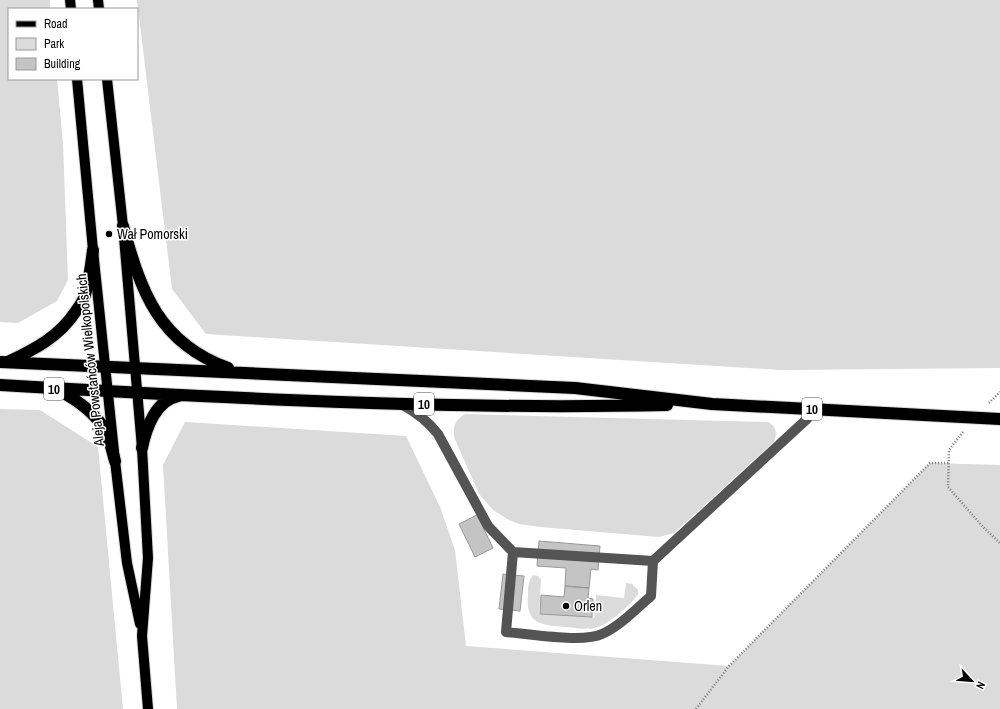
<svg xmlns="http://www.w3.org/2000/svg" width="1000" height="709" viewBox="0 0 1000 709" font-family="'Archivo Narrow',sans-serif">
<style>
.green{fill:#dbdbdb}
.building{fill:#c4c4c4;stroke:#989898}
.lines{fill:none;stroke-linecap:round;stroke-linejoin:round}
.major-casing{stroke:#dbdbdb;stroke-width:12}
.highway-casing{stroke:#dbdbdb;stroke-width:14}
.path{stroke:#767676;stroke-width:2.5;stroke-dasharray:1 2;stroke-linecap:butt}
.minor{stroke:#545454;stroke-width:10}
.major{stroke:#000;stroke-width:10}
.highway{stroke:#000;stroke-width:12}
.poi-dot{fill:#000;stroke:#fff;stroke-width:1.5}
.labels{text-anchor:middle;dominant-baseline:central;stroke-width:3;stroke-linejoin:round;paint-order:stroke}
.shield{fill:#fff;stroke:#4c4c4c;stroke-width:1}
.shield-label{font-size:13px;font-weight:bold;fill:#000}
.poi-label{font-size:14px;fill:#000;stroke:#fff;text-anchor:start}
.street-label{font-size:14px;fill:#000;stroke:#fff}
</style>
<rect width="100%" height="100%" fill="#fff"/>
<!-- green -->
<path class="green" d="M0 0H50V9H9V79H57L63 143 68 280 57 301 18 323 0 322Z
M137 0H1000V368L780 370 206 334 172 289Z
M0 409 40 410 98 447 123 709H0Z
M465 414 768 422C777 426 777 434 774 442L674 533 659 537 540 527 519 524 509 520 493 510 479 494 454 437C453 426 455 420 465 414Z
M185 422 406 436 440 507 455 550 466 646 729 666 930 463 1000 465V709H177L163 465Z
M533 575 538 576 541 580 539 614 594 617 596 595 624 598 626 583 632 584 638 590V594C631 605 608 625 595 628 586 630 576 628 567 627 543 625 525 625 528 595 528 588 528 581 533 575Z"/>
<!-- building -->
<path class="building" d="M477 515 493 548 475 557 459 524Z
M539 541 600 546 598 570 591 569 589 588 565 586 566 568 537 566Z
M503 574 524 576 520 611 499 609Z
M565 586 589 588 588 598 593 599 592 617 540 614 541 595 564 597Z"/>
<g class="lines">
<!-- major casing -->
<g class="major-casing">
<path id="major" d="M70 0 71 9
M98 0 99 9
M77 79 93 250 115 461 127 563 140 624
M107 79 123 226 142 448 148 558 142 636 148 709"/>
</g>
<!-- highway casing -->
<g class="highway-casing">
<path id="highway" d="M123 226C141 292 159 343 228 368
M0 362 575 388 712 404 1000 419
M8 362C35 349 59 337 76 311 79 307 82 303 84 298 89 283 91 266 93 250
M0 385C222 398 444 410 667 405
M60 391C77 400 95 413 105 430 110 439 112 451 115 461
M142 448C146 428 156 400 178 396"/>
</g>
<!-- path -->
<path class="path" d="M989 403 1000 392
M963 432 949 450 948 487 983 527 1000 543
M696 709 729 666 930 463H949"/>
<!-- minor -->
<path class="minor" d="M401 404C416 412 427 420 438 434L488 526 513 552 653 561
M513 552 506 632C529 634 583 643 602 634 620 626 636 609 651 596L653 561 807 419 811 409"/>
<!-- major -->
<use href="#major" class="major"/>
<!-- highway -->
<use href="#highway" class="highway"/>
</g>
<!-- markers -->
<g class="poi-dot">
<circle cx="109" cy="234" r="4"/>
<circle cx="566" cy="606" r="4"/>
</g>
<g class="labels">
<!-- shield labels -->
<g class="shield">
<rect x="44" y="378" width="20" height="22" rx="3"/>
<rect x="414" y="393" width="20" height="22" rx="3"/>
<rect x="802" y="398" width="20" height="22" rx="3"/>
</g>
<g class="shield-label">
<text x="54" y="389">10</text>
<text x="424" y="404">10</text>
<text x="812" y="409">10</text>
</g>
<!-- poi labels -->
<g class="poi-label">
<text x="117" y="234">Wał Pomorski</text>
<text x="574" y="606">Orlen</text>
</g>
<!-- street labels -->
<g class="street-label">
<text transform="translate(90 360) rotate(-96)">Aleja Powstańców Wielkopolskich</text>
</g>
</g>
<!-- legend -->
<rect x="8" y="8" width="130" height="72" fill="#ffffff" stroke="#999999"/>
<rect x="16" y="21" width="20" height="6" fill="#000000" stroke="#999999"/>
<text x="44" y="28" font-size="12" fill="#000000">Road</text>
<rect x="16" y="38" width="20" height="12" fill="#dbdbdb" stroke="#999999"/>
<text x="44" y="48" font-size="12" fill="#000000">Park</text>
<rect x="16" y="58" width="20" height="12" fill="#c4c4c4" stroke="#999999"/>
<text x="44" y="68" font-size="12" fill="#000000">Building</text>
<!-- north arrow -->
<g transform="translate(972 681) rotate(116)" stroke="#ffffff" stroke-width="3" paint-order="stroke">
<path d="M0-3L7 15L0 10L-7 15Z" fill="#000000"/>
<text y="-6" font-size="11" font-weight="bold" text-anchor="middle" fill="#000000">N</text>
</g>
</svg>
